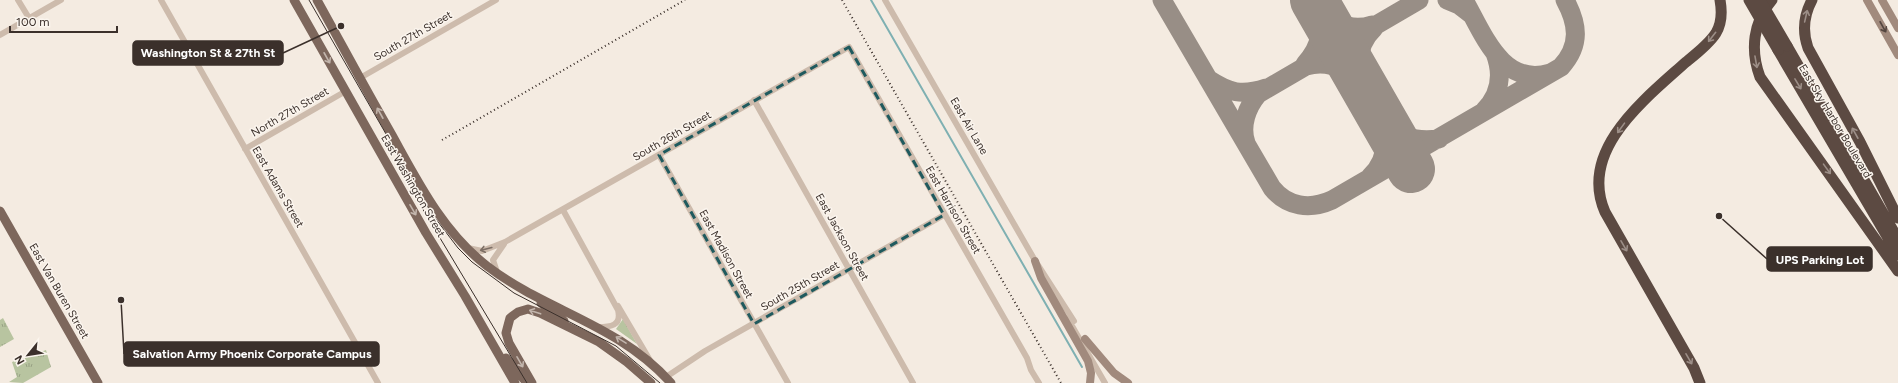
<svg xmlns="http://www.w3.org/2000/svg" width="1898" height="383" viewBox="0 0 1898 383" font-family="Figtree,sans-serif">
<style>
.grass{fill:url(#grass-tufts)}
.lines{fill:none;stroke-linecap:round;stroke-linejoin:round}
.stream{stroke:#7fb0b2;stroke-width:2}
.taxiway{stroke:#988e86;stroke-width:19}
.runway{stroke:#988e86;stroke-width:48}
.street{stroke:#cdbbac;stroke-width:6}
.secondary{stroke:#a18a7d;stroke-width:8}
.primary{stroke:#7d675c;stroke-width:9}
.highway{stroke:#5c4a42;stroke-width:11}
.tram{stroke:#3b302b;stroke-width:1}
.rail{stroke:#3b302b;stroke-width:2;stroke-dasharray:1 3;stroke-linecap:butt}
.highway-bridge{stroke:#5c4a42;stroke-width:11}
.oneway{stroke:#9c8e87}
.oneway2{stroke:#544640}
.oneway3{stroke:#c2b5ac}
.oneway4{stroke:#7d6f65}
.marked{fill:none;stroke:#1f5a5e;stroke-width:3;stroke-dasharray:8 5;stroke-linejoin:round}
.labels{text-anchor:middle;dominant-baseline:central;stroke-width:3;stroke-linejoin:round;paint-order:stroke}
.street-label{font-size:11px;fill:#3b302b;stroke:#fbf5ee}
.leader{fill:none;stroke:#3b302b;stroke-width:1.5}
.callout-dot{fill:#3b302b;stroke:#fbf5ee;stroke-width:1.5}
.callout{fill:#3b302b;stroke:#3b302b;stroke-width:1.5}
.callout-label{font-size:12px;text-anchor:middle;font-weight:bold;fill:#fff}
</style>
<defs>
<pattern id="grass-tufts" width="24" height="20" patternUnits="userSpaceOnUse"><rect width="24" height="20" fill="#b8c4a0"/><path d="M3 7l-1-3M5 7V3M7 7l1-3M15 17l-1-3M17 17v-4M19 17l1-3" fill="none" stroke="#97a083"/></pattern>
</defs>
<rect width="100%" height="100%" fill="#f4ebe1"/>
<!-- grass -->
<path class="grass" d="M3 318 14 339 0 347V320Z
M623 319 637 344 616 329Z
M46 350 51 367 23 383 9 382 17 377 12 362Z"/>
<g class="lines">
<!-- stream -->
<path class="stream" d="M871 0 1082 367"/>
<!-- taxiway -->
<path class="taxiway" d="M1162 0 1272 188C1287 207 1310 210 1332 200L1561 67C1581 45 1578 24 1565 0
M1447 0 1459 5 1472 15
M1464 0C1483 33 1502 88 1550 73
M1315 2C1329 20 1348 33 1372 25
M1305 64C1323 44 1323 28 1315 4
M1306 66C1328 60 1348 69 1363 86
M1208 79C1229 93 1242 96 1266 88
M1363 86C1356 65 1357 44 1374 28
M1484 111C1500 95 1503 74 1495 53
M1381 115C1398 137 1412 142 1439 139
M1246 143C1240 126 1247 107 1258 94L1419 0
M1370 177C1389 159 1388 135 1378 113"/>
<!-- runway -->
<path class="runway" d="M1314 0 1411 169"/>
<!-- street -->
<path class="street" d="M18 0 29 18
M161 0 378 383
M885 0 1037 264
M0 35 61 0
M360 78 496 0
M754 100 913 383
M245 149 346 91
M659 155 788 383
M563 210 618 310C622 326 610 327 598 327
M468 248 482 251 505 242 849 47 1027 358 1031 370 1039 383
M1038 265 1074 321
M497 272 493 260 504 244
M618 306 651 362
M1068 319 1105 383
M666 377 705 351 944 215"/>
<!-- secondary -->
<path class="secondary" d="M1867 0 1898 55
M1882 0 1898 28
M1035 261 1041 278 1088 361 1091 373 1090 383
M1085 339 1114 373 1128 383"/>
<!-- primary -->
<path class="primary" d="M294 0 426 233 465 296 515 383
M317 0C342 45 366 90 392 135 418 182 443 232 487 266 547 312 617 323 671 383
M0 211 98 383
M541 303 564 321
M506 358 527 383
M532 383 509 343 506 333 510 318 518 312 528 309 540 313 599 342 627 362 651 383"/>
<!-- highway -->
<path class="highway" d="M1772 0C1753 22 1750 50 1760 77L1898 271
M1812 0C1804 15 1802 31 1808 48L1860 142 1898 218
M1787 46 1898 239
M1778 50 1898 255
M1700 383 1694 368 1605 212C1578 150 1645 99 1686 62 1696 54 1709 44 1716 33 1722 23 1722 11 1720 0"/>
<!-- tram -->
<path class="tram" d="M309 0 432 214 458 248 472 262 514 293 616 346 660 383
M422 208 527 383"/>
<!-- rail -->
<path class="rail" d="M842 0 1061 383
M442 140 685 0"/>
<!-- highway-bridge -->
<path class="highway-bridge" d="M1749 0 1778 50
M1760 0 1787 46"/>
</g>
<!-- one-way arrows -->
<defs><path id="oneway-shaft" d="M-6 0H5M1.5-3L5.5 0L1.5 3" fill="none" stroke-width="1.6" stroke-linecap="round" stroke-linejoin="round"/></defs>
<g class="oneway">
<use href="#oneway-shaft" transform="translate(1806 16) rotate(-77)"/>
<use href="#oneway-shaft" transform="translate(1712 37) rotate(128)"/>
<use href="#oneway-shaft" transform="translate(1756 62) rotate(80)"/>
<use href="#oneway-shaft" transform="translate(1798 84) rotate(59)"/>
<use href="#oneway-shaft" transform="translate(1621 128) rotate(126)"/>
<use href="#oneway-shaft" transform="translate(1855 133) rotate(-119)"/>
<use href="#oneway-shaft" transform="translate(1827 169) rotate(54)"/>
<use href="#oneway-shaft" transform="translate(1624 246) rotate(60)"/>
<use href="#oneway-shaft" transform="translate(1689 359) rotate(60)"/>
</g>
<use class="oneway2" href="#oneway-shaft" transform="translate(1883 27) rotate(61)"/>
<g class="oneway3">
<use href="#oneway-shaft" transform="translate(327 58) rotate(61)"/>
<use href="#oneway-shaft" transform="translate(380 113) rotate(-119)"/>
<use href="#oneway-shaft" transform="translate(413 210) rotate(60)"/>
<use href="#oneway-shaft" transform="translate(535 312) rotate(-162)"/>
<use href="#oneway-shaft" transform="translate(621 340) rotate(-148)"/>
<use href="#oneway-shaft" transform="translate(520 362) rotate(60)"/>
</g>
<use class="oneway4" href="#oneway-shaft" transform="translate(486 249) rotate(166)"/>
<!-- marked area -->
<path class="marked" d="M849 47 944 215 754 324 659 155Z"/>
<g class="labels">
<!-- street labels -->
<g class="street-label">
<text transform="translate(413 36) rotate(-30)">South 27th Street</text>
<text transform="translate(290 112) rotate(-30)">North 27th Street</text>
<text transform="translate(1835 121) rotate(59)">East Sky Harbor Boulevard</text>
<text transform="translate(969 126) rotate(60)">East Air Lane</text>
<text transform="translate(672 136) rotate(-30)">South 26th Street</text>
<text transform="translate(413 186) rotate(60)">East Washington Street</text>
<text transform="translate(278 187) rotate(60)">East Adams Street</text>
<text transform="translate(953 210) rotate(60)">East Harrison Street</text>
<text transform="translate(842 237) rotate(61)">East Jackson Street</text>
<text transform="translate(726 254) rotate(61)">East Madison Street</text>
<text transform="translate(800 286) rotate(-30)">South 25th Street</text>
<text transform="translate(59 291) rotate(60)">East Van Buren Street</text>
</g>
</g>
<!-- callouts -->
<path class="leader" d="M341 26L283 53M1719 216L1767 259M121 300L124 354"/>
<g class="callout-dot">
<circle cx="341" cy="26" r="4"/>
<circle cx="1719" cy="216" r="4"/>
<circle cx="121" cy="300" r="4"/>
</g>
<g class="callout">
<rect x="133" y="41" width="150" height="24" rx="4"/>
<rect x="1767" y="247" width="105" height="24" rx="4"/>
<rect x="124" y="342" width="255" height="24" rx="4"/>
</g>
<g class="callout-label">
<text x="208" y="57">Washington St &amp; 27th St</text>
<text x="1820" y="264">UPS Parking Lot</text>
<text x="252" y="358">Salvation Army Phoenix Corporate Campus</text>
</g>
<!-- north arrow -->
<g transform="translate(28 355) rotate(240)" stroke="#fbf5ee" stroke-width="3" paint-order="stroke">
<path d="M0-3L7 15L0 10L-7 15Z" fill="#3b302b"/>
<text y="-6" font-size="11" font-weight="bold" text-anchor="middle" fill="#3b302b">N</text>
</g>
<!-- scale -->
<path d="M10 26v6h107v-6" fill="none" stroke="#3b302b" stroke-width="2"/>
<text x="16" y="26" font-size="12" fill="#3b302b" stroke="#fbf5ee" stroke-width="3" paint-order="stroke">100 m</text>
</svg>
